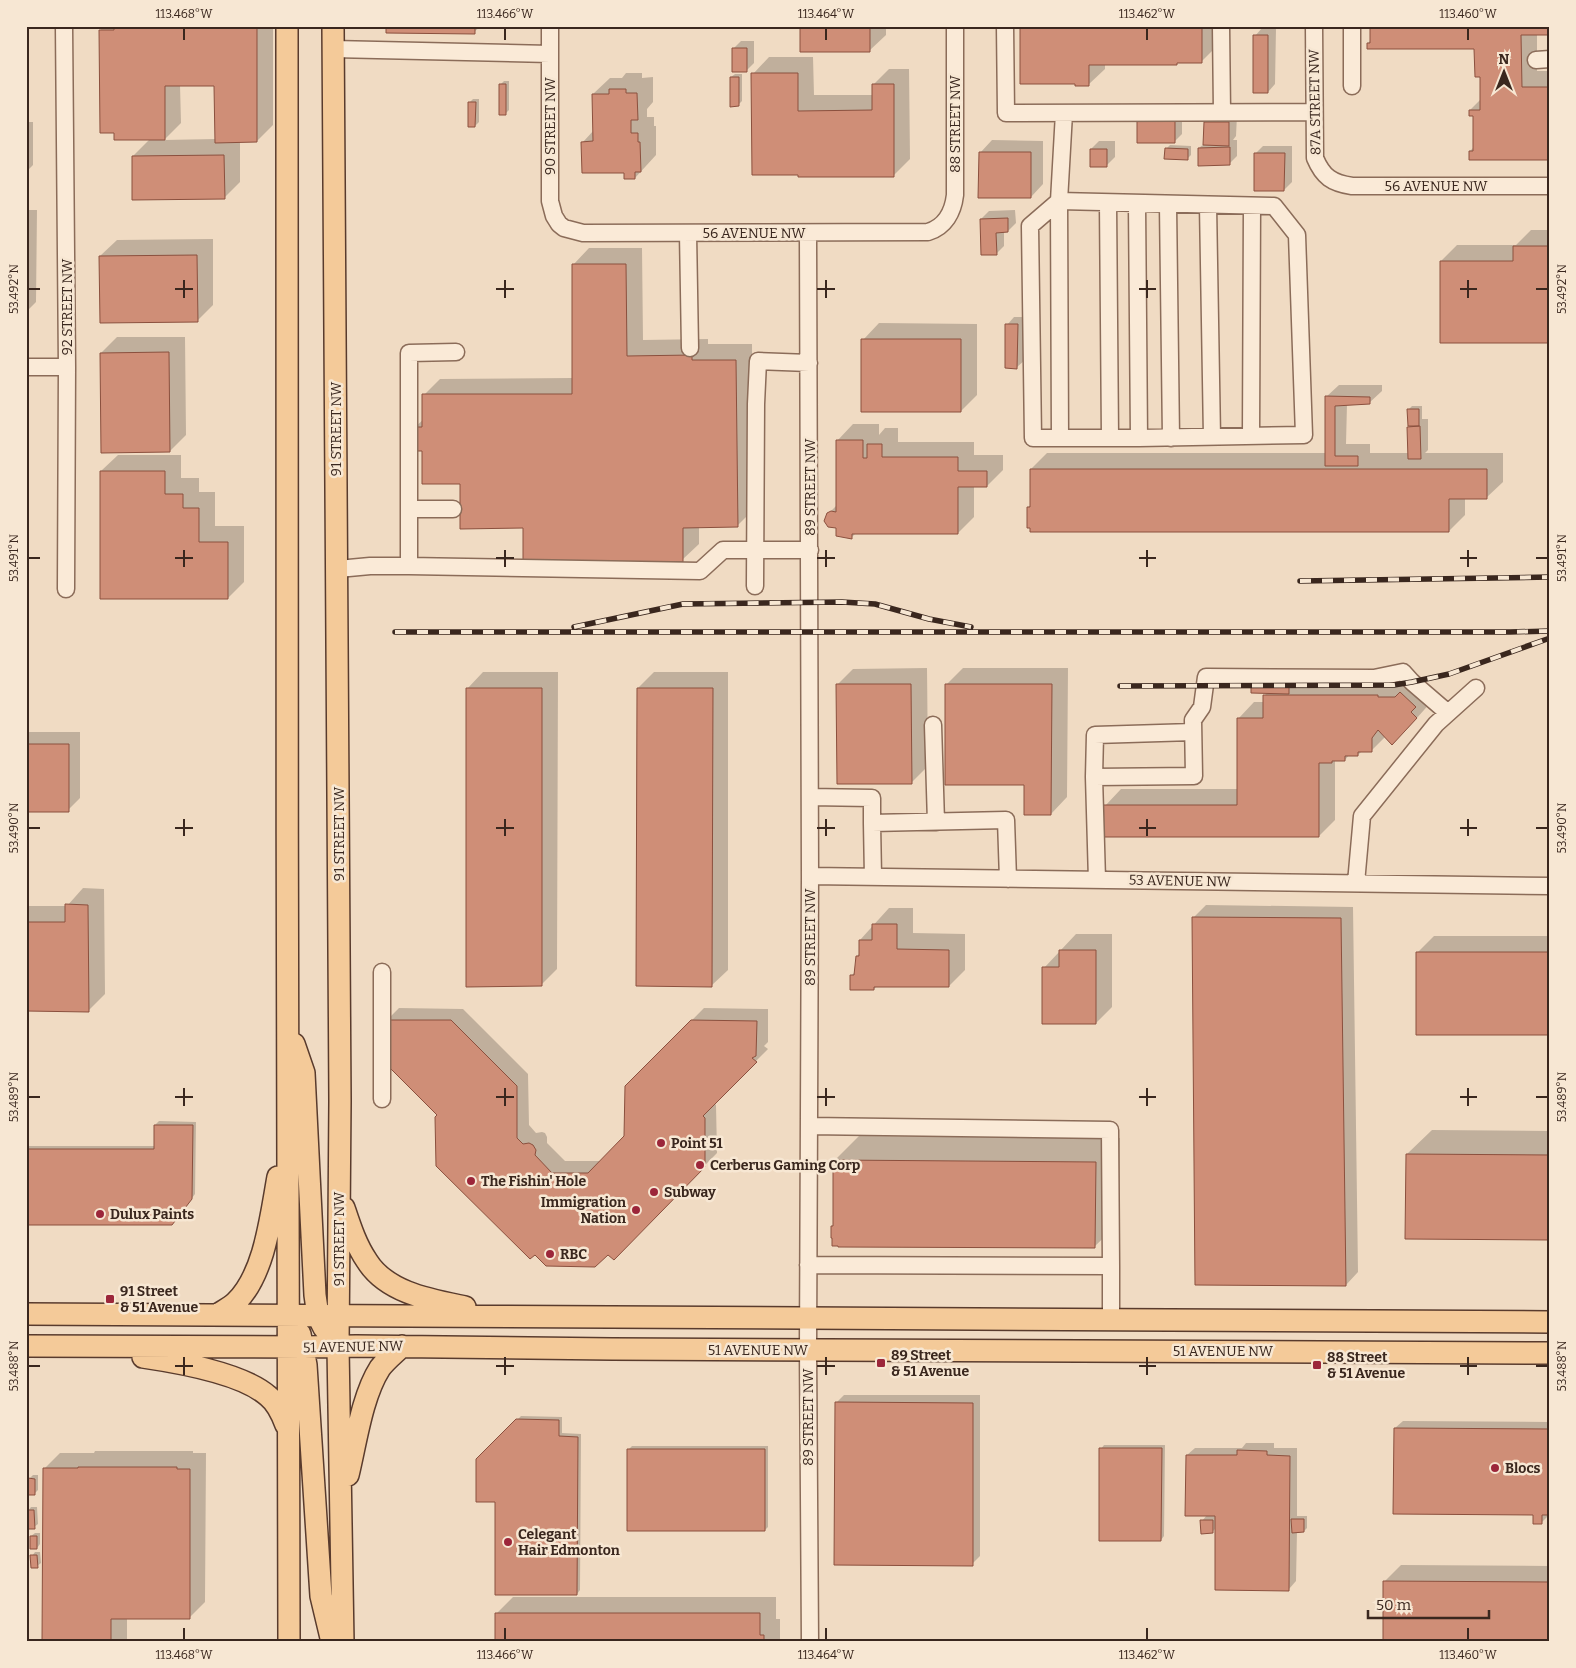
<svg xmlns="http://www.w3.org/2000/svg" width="1576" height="1668" viewBox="0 0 1576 1668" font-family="Bitter,serif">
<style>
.shadow{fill:#0003;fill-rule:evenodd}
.building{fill:#cf8e77;stroke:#8b503e}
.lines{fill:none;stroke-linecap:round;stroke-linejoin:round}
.minor-casing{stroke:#8b6c59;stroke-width:19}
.major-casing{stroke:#593b2d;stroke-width:24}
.minor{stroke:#faead7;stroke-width:16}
.major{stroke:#f4ca99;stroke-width:21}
.rail-casing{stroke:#3a271e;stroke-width:5.5}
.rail{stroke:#f7e7d3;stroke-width:4;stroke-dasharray:11;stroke-linecap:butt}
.ticks{fill:none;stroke:#3a271e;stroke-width:2}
.poi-dot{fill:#9c263a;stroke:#f7e7d3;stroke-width:2}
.labels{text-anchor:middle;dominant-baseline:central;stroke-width:5;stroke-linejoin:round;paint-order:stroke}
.street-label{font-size:14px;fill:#3a271e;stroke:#f7e7d3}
.poi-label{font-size:14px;font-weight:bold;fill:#3a271e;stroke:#f7e7d3;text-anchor:start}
.neatline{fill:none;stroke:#3a271e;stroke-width:2}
.ticks-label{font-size:12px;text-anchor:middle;fill:#3a271e}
</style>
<rect width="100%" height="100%" fill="#f0dbc3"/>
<!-- shadow -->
<path class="shadow" d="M105 26H273V125L257 141H240V182L224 198 133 156 150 139 100 30ZM180 85H216V139L164 140 181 123Z
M387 26H481L474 32Z
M801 26H886V35L869 51Z
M1021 26H1218V45L1201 62H1178L1176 64H1105V69L1088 85 1076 83Z
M1262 28H1276L1275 84 1268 92 1255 36Z
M1537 34V71H1550V159L1470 151 1474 147V115L1470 110 1481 99V75L1475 48 1368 43 1371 40Z
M741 41H754V63L746 71 733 49Z
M769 57H813L814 95H873V85L889 69H909L910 159 893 176 800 174 753 74Z
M626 73H642V78L653 77V102L647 109V117H654V126H656V155L635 178 583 142 594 130 593 94 610 78H622Z
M735 74H742V101L738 105 731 77Z
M504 81H509V110L505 114 500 85Z
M473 99H479V122L475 126 469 103Z
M1146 112 1182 113V134L1174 142Z
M1213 115H1237L1236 136 1233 140H1237V156L1229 164 1199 148 1205 143V123Z
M26 122H33V165L26 172Z
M992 140 1043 141V184L1031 197 980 153Z
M1099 141H1115V157L1107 165 1091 149Z
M1170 145 1191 146V155L1187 159 1166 149Z
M1263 146H1292V182L1284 190 1255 154Z
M26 210H37L36 302 26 312Z
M1015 210 1016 223 1008 231H1004V246L996 254 981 219 989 211Z
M1531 230H1550V341L1441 261 1457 245H1516Z
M213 239V305L197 321 100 256 117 240Z
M589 248H642L643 340 708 339V344H752L753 510 737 526H699V544L682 560 524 527 461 482 424 450 415 427 424 419V395L440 379 573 378V265Z
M1014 317H1025V360L1017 367 1007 325Z
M879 323 977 324V395L961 411 863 340Z
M117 337H185L186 435 170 451 101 353Z
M1339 385H1382V391L1369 403 1347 404 1346 444H1370V453H1409V427L1411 425 1409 409 1412 406H1422V419H1428V450L1425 453H1503V482L1486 498H1465V515L1449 531 1028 507 1031 505V469L1047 453H1326V397Z
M853 424H879V435L885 428H898V442H974V455H1003V470L987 486H974V517L958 533H856L852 537 837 526 827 515 837 505V441Z
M118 455H181V478H199V492H215V526H244V582L228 598 101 471Z
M927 668 928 766 912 782 837 685 853 669Z
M963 668H1068L1067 797 1051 814 1025 784 947 684Z
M483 672H558L557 969 541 985 467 689Z
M654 672H728V970L711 986 638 688Z
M1413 681 1432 701 1408 728 1385 737 1371 751H1362L1358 755H1349L1345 760H1335V820L1319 836 1105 806 1121 789H1238V719L1254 702H1264V696L1268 692 1253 686 1256 683Z
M26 732H80V798L68 810 26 811Z
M83 888 104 889 105 994 89 1010H26V906H67Z
M1206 905 1353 907 1358 1272 1346 1285 1194 917Z
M889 908H913V933L965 934V970L949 986H877L874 989 852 975 856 971 857 956 860 953V940Z
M1076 934H1112V1007L1096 1023 1044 968Z
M1434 936H1550V1034L1418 952Z
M399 1008 463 1009 528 1074 529 1125 536 1133 542 1132 545 1133 547 1137V1143L565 1161H601L626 1137 627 1086 704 1008 768 1009V1042L764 1046 768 1049 714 1103 716 1105 717 1153 637 1234 439 1115 387 1020Z
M159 1121 196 1122 195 1194 176 1220 26 1223V1146H155V1125Z
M1432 1130 1550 1131V1239L1407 1154Z
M859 1136 1120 1138 1119 1223 1094 1247 832 1226 834 1224V1161Z
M844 1395H980V1556L972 1564 836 1403Z
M521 1416 562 1417V1433L581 1434 580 1590 577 1594 496 1501 478 1460Z
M1403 1421 1550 1422V1514L1542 1522 1534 1514 1395 1428Z
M1246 1443H1274V1448H1297V1516H1307V1528L1304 1531H1297L1296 1581 1289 1589 1216 1528 1212 1532 1202 1521 1207 1515 1187 1455 1195 1448H1242Z
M1104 1445H1165L1164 1536 1161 1540 1101 1449Z
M632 1446H768V1527L765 1530 629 1449Z
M95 1451H193V1453H206L205 1602 189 1618H127V1642H44V1469L60 1453H94Z
M33 1475H38V1490L35 1493 29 1479Z
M31 1507H37L38 1524 34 1527 28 1511Z
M35 1533H40V1544L37 1548 31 1536Z
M35 1552H40L41 1563 37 1566 32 1556Z
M1401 1565 1550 1566V1642L1385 1581Z
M513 1597H776V1619H780V1642H496V1614Z"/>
<!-- building -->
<path class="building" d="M114 26H257V142L215 143 214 86H165V140H114V133H100L99 30H114Z
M386 26H475V34L386 33Z
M800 26H870V52H800Z
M1020 26H1202V63H1177V65H1089V86H1075V84H1020Z
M1370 26H1550V35H1521L1522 87H1550V160H1469V151H1473V116H1469V110H1480V77H1475L1474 49H1367V43H1370Z
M1253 35H1268V93H1253Z
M732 48H747V72H732Z
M751 73H798V111L872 110V84H894V177H798V175H752Z
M730 77H739V106L730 107Z
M499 84H506V115H499Z
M609 89H626V93H637L638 120H631V133H638V142H640L641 172H635V179H624V173H582L581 142 593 141 592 94H609Z
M468 102H476L475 127H468Z
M1137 120H1175V143H1137Z
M1204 122H1229V146L1203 145Z
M1230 147V165L1198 166V148Z
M1165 148 1188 149V160L1164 159Z
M1090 149H1107V167H1090Z
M979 152H1031V198H978Z
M1254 153H1285L1284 191H1254Z
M224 155 225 199 132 200V156Z
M1008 218V232L996 233 997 255H981L980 219Z
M1513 246H1550V343H1440V261H1513Z
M197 255 198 322 100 323 99 256Z
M572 264H626L627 356 692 355V360H736L738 527 683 528V562H523V528L460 529V484H422V451H414V427H422V394H572Z
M1005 324H1018L1017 369 1005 368Z
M861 339H961V412H861Z
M169 352 170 452 101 453 100 353Z
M1325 396 1370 397V404L1335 406V456H1358V466H1325Z
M1407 409H1419V426H1408Z
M1420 426 1421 459H1408L1407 427Z
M836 440H863V458H867V444H882V457H958V471H987V487H958V534H852V539L836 536V528L828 527 824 521 827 513 831 511 836 512Z
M1030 469H1487V499H1449V532H1030V528H1027V507H1030Z
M100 471H165V494H183V508H199V542H228V599H100Z
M836 684H911L912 784H837Z
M945 684H1052L1051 815H1024V785H945Z
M1251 686H1289V694L1251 693Z
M466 688H542V986L466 987Z
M637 688H713L712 987 636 986Z
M1400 692 1416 707 1411 712 1417 718 1392 745 1378 730 1372 738V752H1358V756H1345V761H1332V763H1319V837H1103V805H1237V718H1263V695H1378V697H1395Z
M26 744H69V812H26Z
M65 904 88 905 89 1012 26 1011V922H65Z
M1192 917 1341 918 1346 1286 1195 1285Z
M872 924H897V949L949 950V987H874V990H850V975H854L856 956H859V940H872Z
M1059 950H1096V1024H1042V967H1059Z
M1416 952H1550V1035H1416Z
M386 1020H451L517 1086V1138L523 1144 529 1143 533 1145 536 1150 535 1155 552 1173H588L624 1136 625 1086 691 1020 757 1021 756 1056 752 1058 757 1062 703 1116 705 1118V1167L614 1260 608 1255 595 1267 546 1266 535 1255 530 1259 436 1166 435 1117 437 1115 385 1063Z
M154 1125H193L192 1199 172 1225H26V1149H154Z
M1406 1154 1550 1155V1240L1405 1239Z
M833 1160 1096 1162 1095 1248 838 1247V1246H832V1238H831V1226H833Z
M835 1402 973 1403V1566L834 1565Z
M516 1419 559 1420V1436L578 1437 577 1595H495V1502H476V1459Z
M1394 1428 1550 1429V1515H1542V1524H1533V1515L1393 1514Z
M1099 1448H1162L1161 1541H1099Z
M627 1449H765V1531H627Z
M1237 1450 1267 1451V1455L1290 1456 1289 1591 1215 1590V1516H1185L1186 1455H1237Z
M78 1467H177V1469H190V1619H111V1642H42L43 1468H78Z
M28 1478 35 1479V1495H28Z
M26 1510H34L35 1529H27Z
M1291 1519H1304V1532L1292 1533Z
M1200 1520H1213V1533L1201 1534Z
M30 1536H37V1549H30Z
M30 1555H37L38 1568H31Z
M1383 1581 1550 1582V1642H1383Z
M495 1613H760V1635H764V1642H495Z"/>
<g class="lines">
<!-- minor casing -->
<g class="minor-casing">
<path id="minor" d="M64 26 67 367 66 589
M550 26V201L554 216 559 224 564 228 583 233 928 232C945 227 953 212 955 195V26
M1005 26 1006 113 1314 112
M1221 26 1222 112
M1314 26 1315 158C1323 177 1332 183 1352 186H1550
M333 49 550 54
M1536 60 1550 59
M1352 86V26
M1059 201 1030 226 1033 438H1139L1304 435 1297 235 1274 206 1059 201 1064 113
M1059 201 1060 438
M1108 203 1110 438
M1137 204 1139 438
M1168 205 1171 438
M1208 205 1212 437
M688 233 690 348
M808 233 810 876 808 1350 810 1642
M26 367H67
M1251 436 1252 206
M409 509H453
M409 566 700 571 723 550H810
M338 569 370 566H409V353L456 352
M755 586 756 404 758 361 809 363
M933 725 936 822
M1094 777 1095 735 1193 732
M810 797 872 798V823
M810 876 1550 886
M873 877 872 823 1006 820 1008 879
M1097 880 1094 777 1194 776 1193 720 1202 707 1206 677 1374 678 1403 672 1412 682 1448 713
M1356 883 1362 816 1436 724 1476 688
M382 972V1099
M808 1265 1111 1266 1110 1130 809 1126
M1111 1320V1266"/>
</g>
<!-- major casing -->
<g class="major-casing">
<path id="major" d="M287 26C288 565 286 1103 289 1642
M333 26 340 1101 338 1347 343 1642
M294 1044 304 1073 315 1295 318 1316 324 1328
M344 1208C350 1226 356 1245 367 1261 387 1293 431 1300 465 1307
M26 1314 1550 1322
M217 1315C223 1311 231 1307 236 1302 265 1274 271 1215 278 1177
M300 1334 306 1365 321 1596 332 1642
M26 1346 304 1347 356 1346 612 1349 1550 1353
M143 1357C177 1362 242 1373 268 1396 277 1403 282 1414 286 1425
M348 1475C356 1442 362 1396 380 1368 386 1360 395 1353 402 1346"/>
</g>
<!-- minor -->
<use href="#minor" class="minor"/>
<!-- major -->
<use href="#major" class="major"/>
<!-- rail casing -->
<g class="rail-casing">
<path id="rail" d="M1300 581 1550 577
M574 627 683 604 842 602 875 604 929 619 971 627
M395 632H1510L1550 631
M1120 686 1394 685 1412 682 1449 674 1550 638"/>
</g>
<!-- rail -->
<use href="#rail" class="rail"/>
</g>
<!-- ticks -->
<path class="ticks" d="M184 28V40M505 28V40M826 28V40M1147 28V40M1468 28V40M184 280V298M505 280V298M826 280V298M1147 280V298M1468 280V298M28 289H40M175 289H193M496 289H514M817 289H835M1139 289H1156M1460 289H1477M1536 289H1548M184 550V567M505 550V567M826 550V567M1147 550V567M1468 550V567M28 558H40M175 558H193M496 558H514M817 558H835M1139 558H1156M1460 558H1477M1536 558H1548M184 819V836M505 819V836M826 819V836M1147 819V836M1468 819V836M28 828H40M175 828H193M496 828H514M817 828H835M1139 828H1156M1460 828H1477M1536 828H1548M184 1088V1106M505 1088V1106M826 1088V1106M1147 1088V1106M1468 1088V1106M28 1097H40M175 1097H193M496 1097H514M817 1097H835M1139 1097H1156M1460 1097H1477M1536 1097H1548M184 1357V1375M505 1357V1375M826 1357V1375M1147 1357V1375M1468 1357V1375M28 1366H40M175 1366H193M496 1366H514M817 1366H835M1139 1366H1156M1460 1366H1477M1536 1366H1548M184 1628V1640M505 1628V1640M826 1628V1640M1147 1628V1640M1468 1628V1640"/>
<!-- markers -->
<g class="poi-dot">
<circle cx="661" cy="1143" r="5"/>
<circle cx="700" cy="1165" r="5"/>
<circle cx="471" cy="1181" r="5"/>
<circle cx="654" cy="1192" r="5"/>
<circle cx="636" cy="1210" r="5"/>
<circle cx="100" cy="1214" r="5"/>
<circle cx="550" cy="1254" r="5"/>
<rect x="105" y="1294" width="10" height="10" rx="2.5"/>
<rect x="876" y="1358" width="10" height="10" rx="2.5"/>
<rect x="1312" y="1360" width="10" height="10" rx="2.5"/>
<circle cx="1495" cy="1468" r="5"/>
<circle cx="508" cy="1542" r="5"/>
</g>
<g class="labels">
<!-- street labels -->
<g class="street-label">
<text transform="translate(1315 102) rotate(-91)">87A STREET NW</text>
<text transform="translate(955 124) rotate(-90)">88 STREET NW</text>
<text transform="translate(550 126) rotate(-90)">90 STREET NW</text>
<text x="1436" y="186">56 AVENUE NW</text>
<text x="754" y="233">56 AVENUE NW</text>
<text transform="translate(67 307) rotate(-90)">92 STREET NW</text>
<text transform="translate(336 429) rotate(-90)">91 STREET NW</text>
<text transform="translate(810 487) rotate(-90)">89 STREET NW</text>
<text transform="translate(339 834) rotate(-90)">91 STREET NW</text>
<text transform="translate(1180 881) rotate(1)">53 AVENUE NW</text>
<text transform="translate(810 937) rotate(-90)">89 STREET NW</text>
<text transform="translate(339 1239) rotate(-90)">91 STREET NW</text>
<text transform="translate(353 1347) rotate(-1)">51 AVENUE NW</text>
<text x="758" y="1350">51 AVENUE NW</text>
<text x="1223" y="1351">51 AVENUE NW</text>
<text transform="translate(808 1417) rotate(-90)">89 STREET NW</text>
</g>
<!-- poi labels -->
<g class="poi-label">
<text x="671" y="1143">Point 51</text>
<text x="710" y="1165">Cerberus Gaming Corp</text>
<text x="481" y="1181">The Fishin' Hole</text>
<text x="664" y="1192">Subway</text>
<text x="626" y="1202" text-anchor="end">Immigration<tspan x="626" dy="16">Nation</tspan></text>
<text x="110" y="1214">Dulux Paints</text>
<text x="560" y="1254">RBC</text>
<text x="120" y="1291">91 Street<tspan x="120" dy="16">&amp; 51 Avenue</tspan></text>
<text x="891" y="1355">89 Street<tspan x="891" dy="16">&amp; 51 Avenue</tspan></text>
<text x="1327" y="1357">88 Street<tspan x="1327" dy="16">&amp; 51 Avenue</tspan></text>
<text x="1505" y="1468">Blocs</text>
<text x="518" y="1534">Celegant<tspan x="518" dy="16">Hair Edmonton</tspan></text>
</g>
</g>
<!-- border -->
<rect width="1576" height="1668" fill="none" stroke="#f7e7d3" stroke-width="55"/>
<!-- north arrow -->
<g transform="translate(1504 72)" stroke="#f7e7d3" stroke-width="4" paint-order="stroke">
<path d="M0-4L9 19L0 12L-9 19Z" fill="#3a271e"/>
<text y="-8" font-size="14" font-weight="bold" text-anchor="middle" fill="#3a271e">N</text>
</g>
<!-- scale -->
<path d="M1368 1610v8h121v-8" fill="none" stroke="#3a271e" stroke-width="2.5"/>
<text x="1376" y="1610" font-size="15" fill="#3a271e" stroke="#f7e7d3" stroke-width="4" paint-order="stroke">50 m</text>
<rect x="28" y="28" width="1520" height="1612" class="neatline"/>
<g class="ticks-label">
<text x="184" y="18">113.468°W</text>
<text x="505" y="18">113.466°W</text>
<text x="826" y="18">113.464°W</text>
<text x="1147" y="18">113.462°W</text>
<text x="1468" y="18">113.460°W</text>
<text transform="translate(14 289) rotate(-90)" y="4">53.492°N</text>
<text transform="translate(1562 289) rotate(-90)" y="4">53.492°N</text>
<text transform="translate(14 558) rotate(-90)" y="4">53.491°N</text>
<text transform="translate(1562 558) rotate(-90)" y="4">53.491°N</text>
<text transform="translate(14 828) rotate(-90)" y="4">53.490°N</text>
<text transform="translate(1562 828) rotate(-90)" y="4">53.490°N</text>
<text transform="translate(14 1097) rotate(-90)" y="4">53.489°N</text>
<text transform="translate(1562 1097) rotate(-90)" y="4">53.489°N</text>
<text transform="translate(14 1366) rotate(-90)" y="4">53.488°N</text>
<text transform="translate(1562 1366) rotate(-90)" y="4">53.488°N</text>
<text x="184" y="1659">113.468°W</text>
<text x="505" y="1659">113.466°W</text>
<text x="826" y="1659">113.464°W</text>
<text x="1147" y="1659">113.462°W</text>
<text x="1468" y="1659">113.460°W</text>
</g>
</svg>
